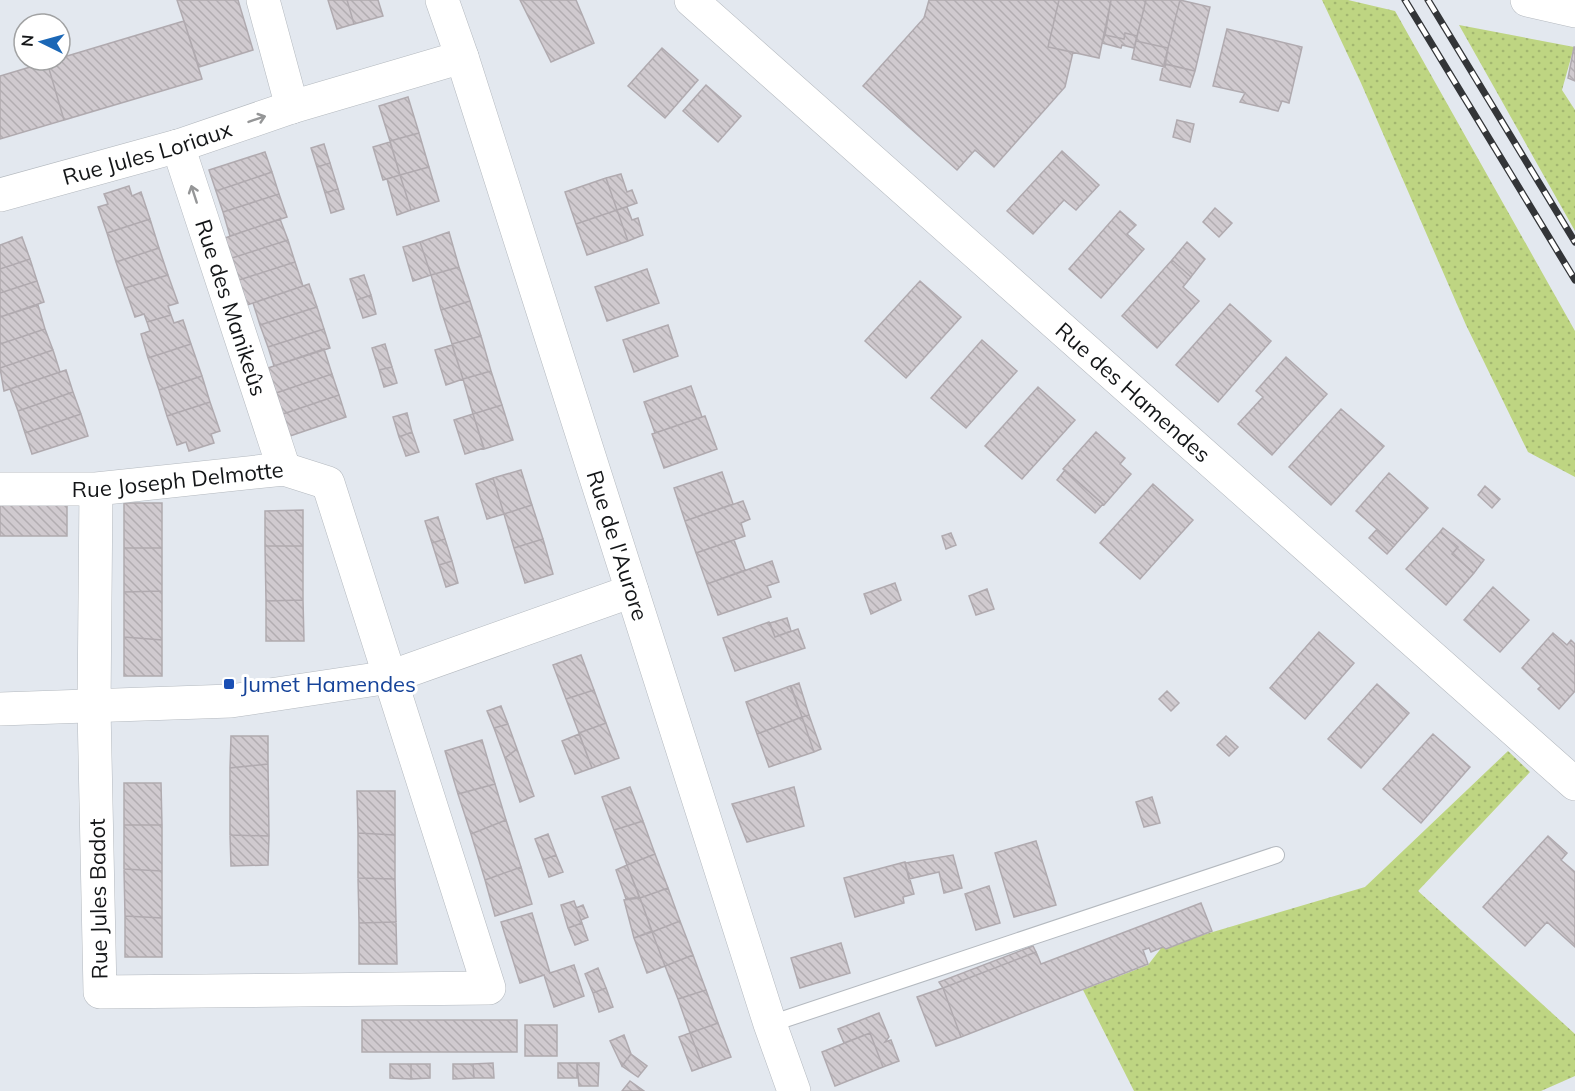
<svg xmlns="http://www.w3.org/2000/svg" width="1575" height="1091" viewBox="0 0 1575 1091" font-family="Mulish,sans-serif">
<style>
.green{fill:url(#green-dots)}
.building{fill:url(#building-back-hatch);stroke:#b0aaaf;stroke-width:1.5}
.lines{fill:none;stroke-linecap:round;stroke-linejoin:round}
.service-casing{stroke:#b4b9bf;stroke-width:18}
.minor-casing{stroke:#b4b9bf;stroke-width:34}
.secondary-casing{stroke:#b4b9bf;stroke-width:34}
.service{stroke:#fff;stroke-width:16}
.minor{stroke:#fff;stroke-width:33}
.secondary{stroke:#fff;stroke-width:33}
.rail-casing{stroke:#333538;stroke-width:7}
.rail{stroke:#fff;stroke-width:4.5;stroke-dasharray:14;stroke-linecap:butt}
.oneway{stroke:#959697}
.transit-dot{fill:#1a4fb4;stroke:#fff;stroke-width:2}
.labels{text-anchor:middle;dominant-baseline:central;stroke-width:6;stroke-linejoin:round;paint-order:stroke}
.street-label{font-size:22px;fill:#141618;stroke:#fff}
.transit-label{font-size:22px;fill:#164399;stroke:#fff;text-anchor:start}
</style>
<defs>
<pattern id="green-dots" width="8" height="8" patternUnits="userSpaceOnUse" patternTransform="scale(1.5)"><rect width="8" height="8" fill="#bed582"/><path d="M2 2h.1M6 6h.1" fill="none" stroke="#a2b670" stroke-width="1.8" stroke-linecap="round"/></pattern>
<pattern id="building-back-hatch" width="6" height="6" patternUnits="userSpaceOnUse" patternTransform="scale(1.5)"><rect width="6" height="6" fill="#d0cacf"/><path d="M-1 5l2 2M0 0l6 6M5-1l2 2" fill="none" stroke="#b2adb1"/></pattern>
</defs>
<rect width="100%" height="100%" fill="#e3e8ef"/>
<!-- green -->
<path class="green" d="M1322 0H1348L1395 11 1575 331V477L1528 452 1466 325 1361 83Z
M1459 25 1574 47 1562 90 1575 110V231Z
M1508 751 1530 772 1418 891 1575 1034V1076L1541 1091H1134L1083 990 1148 965 1162 947 1365 887Z"/>
<!-- building -->
<path class="building" d="M177 0H238L253 50 199 67Z
M328 0H347L354 24 337 29Z
M347 0H378L383 16 354 24Z
M520 0H576L594 43 551 62Z
M929 0H1059L1048 47 1073 52 1065 87 994 167 975 150 957 170 863 86 924 18Z
M1059 0H1111L1099 58 1048 47Z
M1111 0H1146L1137 36 1125 33 1124 39 1105 35Z
M1146 0H1180L1168 48 1136 41Z
M1180 0 1210 7 1195 71 1164 64Z
M184 21 202 79 64 120 47 62Z
M1227 29 1302 47 1289 103 1282 101 1278 111 1240 102 1245 93 1213 86Z
M1125 33 1137 36 1134 48 1122 45 1121 48 1102 43 1105 35 1124 39Z
M1136 41 1168 48 1165 67 1132 59Z
M1574 47H1575V81L1568 78Z
M662 48 698 80 665 118 628 86Z
M47 62 64 120 0 139V76Z
M1166 64 1195 71 1190 87 1160 80 1163 66Z
M706 85 741 116 718 142 683 111Z
M408 97 419 133 390 141 379 106Z
M1177 120 1194 124 1190 142 1173 137Z
M419 133 429 167 400 175 390 141Z
M390 142 400 175 383 180 373 147Z
M324 144 330 163 317 167 311 148Z
M1062 151 1099 185 1076 210 1064 200 1033 234 1007 211Z
M265 152 272 172 216 191 209 170Z
M330 163 338 189 325 193 317 167Z
M429 167 439 201 411 210 400 175Z
M272 172 279 194 223 212 216 191Z
M621 174 627 192 632 190 637 203 617 210 606 178Z
M400 175 411 210 397 215 387 179Z
M606 178 617 210 576 224 565 192Z
M129 186 132 196 141 192 150 219 107 233 98 207 108 204 104 194Z
M338 189 344 209 331 213 325 193Z
M279 194 287 217 230 236 223 212Z
M627 207 632 220 638 218 643 235 628 241 617 210Z
M1215 208 1232 223 1219 237 1203 222Z
M617 210 628 241 587 255 576 224Z
M1120 211 1136 225 1127 234 1144 249 1101 298 1069 269Z
M150 219 159 248 116 262 107 233Z
M280 219 288 240 232 258 225 238Z
M449 232 459 267 431 275 420 242Z
M22 237 30 259 0 269V245Z
M288 240 295 262 239 280 232 258Z
M420 242 431 275 413 281 403 247Z
M1187 242 1205 259 1191 277 1172 260Z
M159 248 168 275 125 288 116 262Z
M30 259 37 281 0 293V269Z
M1172 260 1191 277 1183 287 1199 301 1157 348 1122 316Z
M295 262 303 286 247 305 239 280Z
M459 267 470 301 441 310 431 275Z
M647 269 659 303 607 321 595 287Z
M168 275 178 303 168 306 171 315 147 322 144 314 135 317 125 288Z
M364 275 371 295 357 300 350 279Z
M37 281 44 302 0 317V293Z
M920 281 961 317 906 378 865 341Z
M309 284 317 307 260 325 253 303Z
M371 295 376 314 363 318 357 300Z
M470 301 481 336 452 344 441 310Z
M1230 304 1271 341 1218 402 1176 365Z
M38 305 45 329 0 344V317Z
M317 307 324 329 268 347 260 325Z
M171 315 174 323 183 320 191 344 148 358 141 334 150 331 147 322Z
M668 325 678 356 634 372 623 340Z
M45 329 53 350 0 368V344Z
M324 329 330 348 274 366 268 347Z
M481 336 491 371 463 379 452 344Z
M982 340 1017 371 966 428 931 398Z
M191 344 202 376 159 390 148 358Z
M385 344 392 367 379 370 372 348Z
M452 345 463 379 446 385 435 350Z
M324 349 332 374 276 393 268 368Z
M53 350 60 372 4 391 0 368Z
M1286 357 1327 394 1272 455 1238 424 1263 397 1256 391Z
M392 367 397 383 384 387 379 370Z
M66 370 73 392 18 411 10 389Z
M491 371 502 405 473 414 463 379Z
M332 374 339 395 283 414 276 393Z
M202 376 210 402 167 416 159 390Z
M691 386 702 417 655 433 644 402Z
M1038 387 1075 420 1022 479 985 446Z
M73 392 81 414 25 433 18 411Z
M339 395 346 417 290 436 283 414Z
M210 402 220 431 211 434 214 443 189 451 186 442 177 445 167 416Z
M502 405 513 440 484 449 473 414Z
M1341 409 1384 446 1331 505 1289 467Z
M407 413 412 432 399 437 393 417Z
M81 414 88 436 32 454 25 433Z
M473 414 484 448 465 454 454 420Z
M705 416 717 449 664 468 652 434Z
M412 432 419 452 406 456 399 437Z
M1096 432 1125 458 1120 464 1131 474 1104 505 1063 469Z
M521 470 532 505 504 514 493 478Z
M1065 470 1103 504 1095 513 1057 480Z
M722 472 733 504 685 521 674 488Z
M1389 473 1428 508 1395 545 1356 511Z
M493 478 504 514 487 519 476 484Z
M1153 484 1193 520 1140 579 1100 543Z
M1485 486 1500 499 1492 508 1478 495Z
M743 501 750 519 741 523 745 536 696 553 685 521Z
M124 503H162V548H124Z
M0 504H67V536H0Z
M532 505 543 539 514 548 504 514Z
M303 510V546H265V511Z
M438 517 445 539 432 543 425 521Z
M1443 528 1484 560 1474 573 1452 554 1458 547 1440 532Z
M1377 529 1395 545 1387 554 1369 538Z
M1440 532 1458 547 1452 554 1474 573 1446 605 1406 569Z
M951 533 956 545 946 549 942 536Z
M445 539 452 561 439 565 432 543Z
M543 539 553 574 525 583 514 548Z
M734 540 745 570 707 584 696 553Z
M265 546H303V600L266 601Z
M124 548H162V591L124 592Z
M452 561 458 583 446 587 439 565Z
M772 561 779 582 767 586 771 597 718 615 707 584Z
M895 583 901 600 871 614 864 594Z
M1493 587 1529 620 1500 652 1464 620Z
M987 589 994 609 976 615 969 596Z
M162 591V640L124 637V592Z
M303 600 304 641H266V601Z
M787 618 791 631 775 637 770 623Z
M769 622 775 637 798 629 805 648 735 671 723 638Z
M1319 632 1354 663 1305 719 1270 688Z
M1553 633 1567 645 1571 640 1575 644V691L1559 709 1538 689 1541 686 1522 668Z
M124 637 162 640V676H124Z
M581 655 594 690 566 699 553 665Z
M799 683 809 715 802 717 791 686Z
M1377 684 1409 713 1361 768 1328 739Z
M790 686 802 717 757 734 746 702Z
M594 690 606 723 579 733 566 699Z
M1167 691 1179 703 1171 711 1159 699Z
M501 706 508 724 494 728 487 711Z
M809 715 821 749 814 752 802 717Z
M802 717 814 752 769 767 757 734Z
M606 723 619 758 592 768 579 733Z
M508 724 517 749 505 758 494 728Z
M579 734 592 768 575 774 562 741Z
M1433 734 1470 767 1421 823 1383 789Z
M231 736H268V764L230 768Z
M1226 736 1238 747 1229 756 1217 745Z
M482 740 495 784 458 794 445 751Z
M517 749 534 796 520 802 505 758Z
M268 764 269 836 230 835V768Z
M124 783H161L162 825H124Z
M495 784 506 820 471 834 458 794Z
M630 787 643 821 614 830 602 797Z
M794 787 804 826 747 842 732 804Z
M357 791H395V835L358 833Z
M1152 797 1160 823 1144 827 1136 802Z
M506 820 521 867 485 880 471 834Z
M643 821 655 854 627 865 614 830Z
M124 825H162V871L124 869Z
M358 833 395 835V879L358 878Z
M548 834 556 855 543 860 535 839Z
M230 835 269 836 268 865 231 866Z
M1548 836 1567 853 1561 860 1575 872V947L1547 922 1525 946 1483 907Z
M1036 841 1056 905 1014 917 995 853Z
M655 854 668 888 640 898 627 865Z
M556 855 563 872 549 877 543 860Z
M953 855 962 888 944 893 939 872 909 879 905 863Z
M905 862 914 894 903 897 904 903 855 917 844 878Z
M627 865 638 894 639 897 626 899 616 870Z
M521 867 532 904 495 916 485 880Z
M124 869 162 871V918L125 916Z
M358 878 395 879 396 922 359 923Z
M989 886 1000 923 976 930 965 894Z
M668 888 680 921 652 932 640 898Z
M640 898 652 931 634 938 624 900Z
M574 901 582 923 568 928 561 905Z
M1201 903 1212 931 1166 949 1163 947 1151 952 1149 948 1143 950 1148 964 961 1037 943 988 1036 952 1041 964Z
M583 905 588 917 581 920 576 908Z
M532 913 550 973 574 965 584 996 554 1007 544 975 520 983 501 922Z
M125 916 162 918V957H125Z
M680 921 693 955 665 966 652 932Z
M396 922 397 964H359V923Z
M582 923 588 940 575 945 568 928Z
M652 932 665 966 647 973 634 938Z
M841 943 850 973 800 988 791 958Z
M1033 946 1036 952 943 988 939 982Z
M693 955 706 990 678 999 665 966Z
M598 968 606 988 593 993 585 974Z
M606 988 613 1007 599 1012 593 993Z
M943 988 961 1037 936 1046 917 997Z
M706 990 718 1023 690 1033 678 999Z
M879 1013 889 1037 885 1042 891 1040 899 1061 883 1067 870 1033 844 1043 838 1029Z
M362 1020H517V1052H362Z
M718 1023 731 1057 703 1067 690 1033Z
M525 1025H557V1056H525Z
M690 1033 703 1067 692 1071 679 1037Z
M870 1033 883 1067 835 1086 822 1052Z
M624 1035 631 1054 622 1066 610 1041Z
M631 1054 647 1066 638 1077 622 1066Z
M493 1063 494 1078H474L473 1064Z
M558 1063H577V1078H558Z
M577 1063H599L598 1086H579Z
M390 1064H411V1079L390 1078Z
M411 1064H430V1078L411 1079Z
M453 1064H473L474 1078 453 1079Z
M630 1081 644 1091H622Z"/>
<g class="lines">
<!-- service casing -->
<g class="service-casing">
<path id="service" d="M770 1024 1276 855"/>
</g>
<!-- minor casing -->
<g class="minor-casing">
<g id="minor">
<path d="M263 0 292 107"/>
<path id="s1" d="M442 0 462 57 770 1024 794 1091"/>
<path id="s2" d="M691 0 1575 784"/>
<path id="s3" d="M178 146 284 469"/>
<path id="s4" d="M0 195 178 146 292 107 462 57"/>
<path id="s5" d="M0 489H96L284 469 328 483 489 988 100 992 94 708 96 489"/>
<path d="M0 709 231 701 390 677 632 591"/>
</g>
</g>
<!-- secondary casing -->
<g class="secondary-casing">
<path id="secondary" d="M1527 0 1575 11"/>
</g>
<!-- service -->
<use href="#service" class="service"/>
<!-- minor -->
<use href="#minor" class="minor"/>
<!-- secondary -->
<use href="#secondary" class="secondary"/>
<!-- rail casing -->
<g class="rail-casing">
<path id="rail" d="M1405 0 1575 280
M1428 0 1575 242"/>
</g>
<!-- rail -->
<use href="#rail" class="rail"/>
</g>
<!-- one-way arrows -->
<defs><path id="oneway-shaft" d="M-6 0H5M1.5-3L5.5 0L1.5 3" fill="none" stroke-width="1.6" stroke-linecap="round" stroke-linejoin="round" transform="scale(1.5)"/></defs>
<g class="oneway">
<use href="#oneway-shaft" transform="translate(257 119) rotate(-19)"/>
<use href="#oneway-shaft" transform="translate(194 194) rotate(-108)"/>
</g>
<!-- markers -->
<rect class="transit-dot" x="223" y="678" width="12" height="12" rx="3"/>
<g class="labels">
<!-- street labels -->
<g class="street-label">
<text stroke="none"><textPath href="#s4" startOffset="153">Rue Jules Loriaux</textPath></text>
<text stroke="none"><textPath href="#s3" startOffset="170">Rue des Manikeûs</textPath></text>
<text stroke="none"><textPath href="#s2" startOffset="591">Rue des Hamendes</textPath></text>
<text stroke="none"><textPath href="#s5" startOffset="178">Rue Joseph Delmotte</textPath></text>
<text stroke="none"><textPath href="#s1" startOffset="573">Rue de l'Aurore</textPath></text>
<text transform="translate(98 899) rotate(-91)">Rue Jules Badot</text>
</g>
<!-- transit labels -->
<g class="transit-label">
<text x="241" y="684">Jumet Hamendes</text>
</g>
</g>
<!-- north arrow -->
<g transform="translate(42 42) rotate(275)"><circle r="28" fill="#ffffff" stroke="#a1a2a3" stroke-width="1.5"/>
<path d="M0-4.5L10 22L0 15L-10 22Z" fill="#1b67b6"/>
<text y="-9" font-size="16" font-weight="bold" text-anchor="middle" fill="#141618">N</text>
</g>
</svg>
